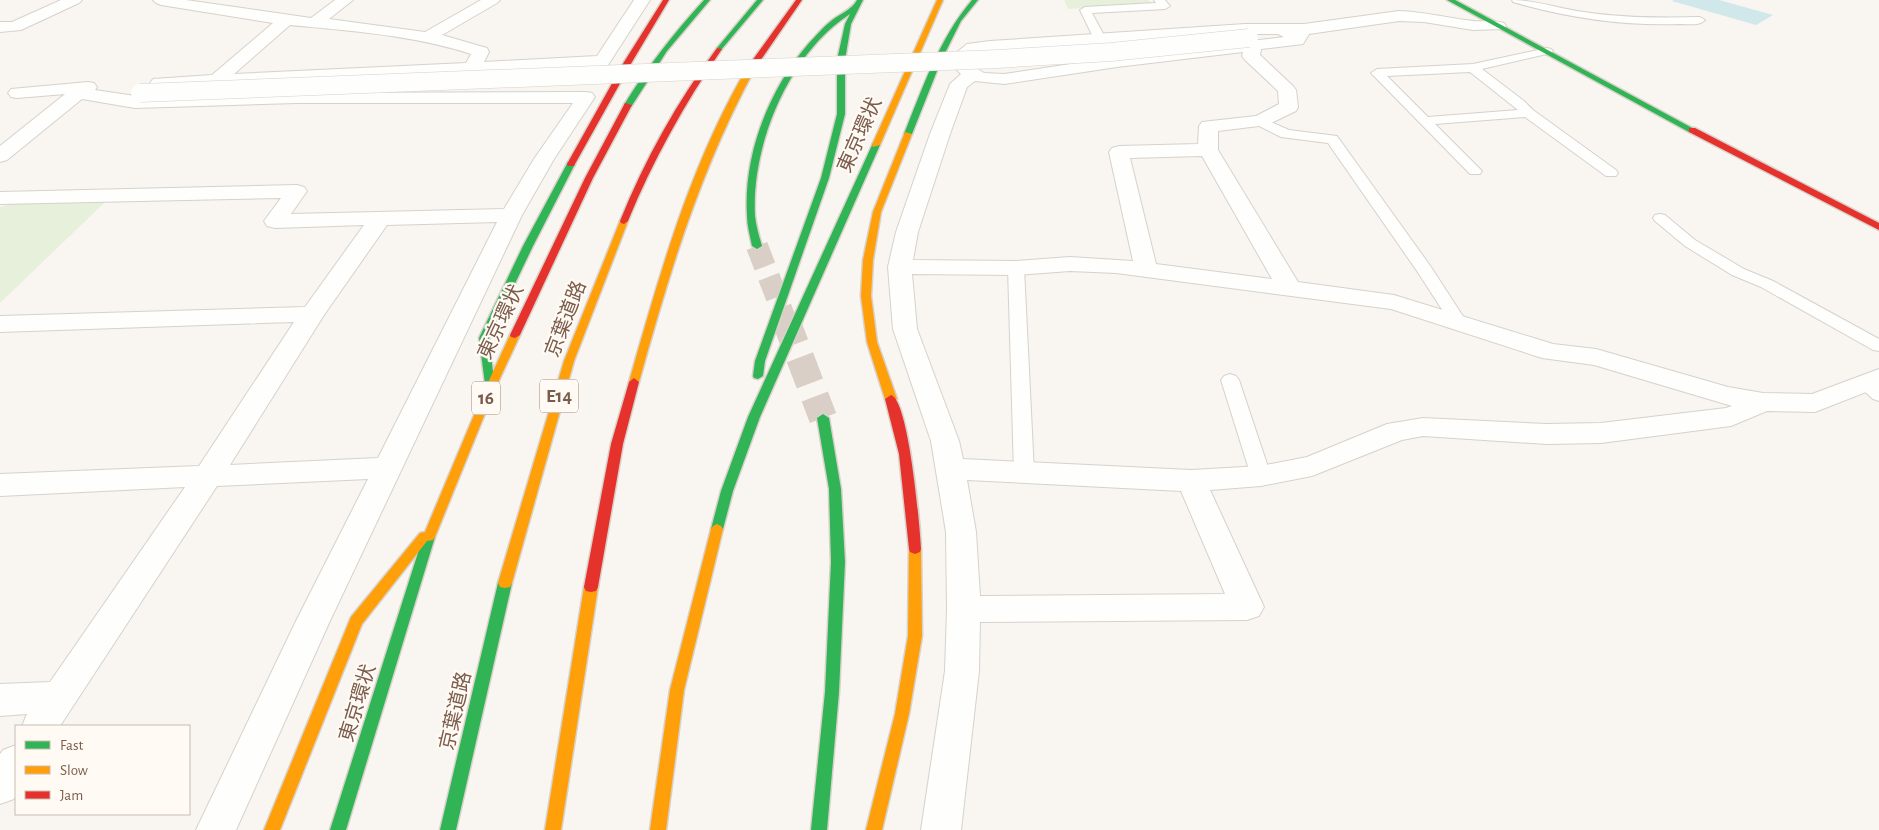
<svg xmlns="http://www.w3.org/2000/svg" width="1879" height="830" viewBox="0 0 1879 830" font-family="'Alegreya Sans','Noto Sans JP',sans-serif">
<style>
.green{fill:#e7f0db}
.water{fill:#d0e8ea}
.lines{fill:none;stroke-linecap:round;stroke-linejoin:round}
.highway-tunnel-far1{stroke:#d9cfc7;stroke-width:22;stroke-dasharray:22 11;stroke-linecap:butt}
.highway-tunnel{stroke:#d9cfc7;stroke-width:28;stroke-dasharray:28 14;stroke-linecap:butt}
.lane-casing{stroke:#d7d1cb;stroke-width:2}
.street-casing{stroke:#d7d1cb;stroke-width:2}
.fast-casing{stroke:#d9d2cb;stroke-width:3}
.slow-casing{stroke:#d9d2cb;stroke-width:3}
.jam-casing{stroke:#d9d2cb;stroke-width:3}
.lane{fill:#fefefd;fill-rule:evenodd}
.street{fill:#fefefd;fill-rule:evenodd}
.fast{fill:#30b455;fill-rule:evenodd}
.slow{fill:#ff9f0a;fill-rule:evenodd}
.jam{fill:#e5322d;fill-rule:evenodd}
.street-bridge-casing{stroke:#d7d1cb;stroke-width:19;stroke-linecap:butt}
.street-bridge{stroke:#fefefd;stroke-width:18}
.labels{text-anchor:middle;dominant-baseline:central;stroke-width:4.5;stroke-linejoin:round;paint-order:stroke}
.shield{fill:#fffaf3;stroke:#a28b7f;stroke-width:1}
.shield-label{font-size:19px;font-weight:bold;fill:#7a5c4d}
.street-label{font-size:20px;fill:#7a5c4d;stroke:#fffaf3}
</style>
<rect width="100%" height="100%" fill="#f9f5f0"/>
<!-- green -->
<path class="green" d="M1064 0H1148L1154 5 1068 9Z
M103 201 104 203 0 303V207L10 204Z"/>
<!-- water -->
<path class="water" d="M1674 0H1719L1773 15 1756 25 1672 1Z"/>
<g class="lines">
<!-- highway-tunnel-far1 -->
<path class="highway-tunnel-far1" d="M757 246 785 319"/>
<!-- highway-tunnel -->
<path class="highway-tunnel" d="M785 318 823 418"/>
<!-- lane casing -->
<g class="lane-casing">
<path id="lane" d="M1154 0H1165L1170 6 1165 9 1092 13 1106 39 1100 42 1094 39 1080 10 1085 7 1156 3Z
M1512 0C1536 0 1560 9 1584 12 1622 18 1661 18 1700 17L1705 20C1700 26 1688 24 1680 24 1623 26 1568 18 1513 2Z
M1547 48 1551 49 1553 51 1551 53 1482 69 1524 101 1533 110 1616 170 1618 173 1616 176H1606L1525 117 1435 124 1482 171 1480 174H1470L1371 73 1377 69 1473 64ZM1470 72 1518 110 1428 117 1387 76Z
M1260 117 1289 130 1337 136 1431 267 1466 321 1464 325H1452L1417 271 1328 143 1281 137 1255 124 1254 121 1255 118Z
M1660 214 1665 215 1695 240 1744 269 1773 281 1879 339V351L1873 350 1761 287 1732 275 1685 246 1655 221 1653 218 1655 215Z
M1016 263 1022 265 1024 268 1034 473 1031 478 1024 480 1017 478 1014 473 1008 268 1010 265Z
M1230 374 1236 376 1239 380 1271 476 1268 481 1261 483 1254 481 1251 476 1221 380 1224 376Z
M1864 377 1870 379 1879 386V401L1873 399 1855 383 1858 379Z"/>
</g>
<!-- street casing -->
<g class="street-casing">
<path id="street" d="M61 0H82L79 3 21 30 0 32V22H12Z
M153 0H186L311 18 335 0H353L329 19 425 32 481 0H500L497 3 442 35 487 48 489 52 484 62 597 56 634 0H650L608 65 602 66 159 88 153 87 150 83 153 79 212 75 273 23 161 5 156 3ZM290 25C351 31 413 35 471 54L466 63 234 74Z
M1399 11C1424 12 1448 18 1473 21 1483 22 1494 20 1504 23L1506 26 1504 29 1473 30 1424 22 1399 21 1309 34 1303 44 1261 49 1260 55 1293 86 1296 90 1298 107 1296 111 1267 125 1218 131V150L1298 282 1394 295 1553 344 1596 349 1728 387 1763 393 1812 394 1879 369V387L1815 412 1767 411 1731 426 1601 443 1547 444 1423 436 1402 440 1312 476 1261 486 1210 490 1264 607 1259 616 1247 620 980 622 979 671 961 830H921L945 671 947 609 946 532 931 441 893 329 888 267 896 232 930 134 950 84 961 74 955 68 956 53 967 44 990 41 1245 24H1304ZM1245 34H1278L1284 37 1117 57 1004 74 984 73 973 66V55L977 53ZM1243 52 1242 56 1245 60 1278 91 1279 104 1256 116 1202 122 1199 126 1198 144 1119 146 1112 148 1109 152 1133 261 1070 257 1016 261 913 260 918 232 950 134 967 87 975 81 1004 84 1117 67ZM1202 156 1272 279 1156 264 1130 158ZM1070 271 1116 273 1391 309 1542 358 1594 365 1732 406 1726 408 1601 423 1547 424 1423 418 1387 424 1307 457 1261 466 1191 470 963 459 959 441 917 329 912 274 1016 275ZM967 480 1181 491 1225 594 980 596 976 532Z
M88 82 94 83 97 87 95 90 135 96 297 93 586 92 592 93 595 97 554 159 522 215 329 623 236 830H196L295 623 368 479 217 486 60 726H22L27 714 0 716V684L50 682 185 487 0 496V474L199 466 294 322 0 332V316L305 307 364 225 275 228 267 226 264 221 281 198 0 204V192L297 185 304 187 307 191 291 214 504 209 534 159 573 103H297L135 108 82 99 7 160 0 162V146L65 94 17 98 11 97 8 93 11 89ZM497 222 378 458 230 465 324 315 387 225Z
M16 745V794L14 799 0 804V754L3 750Z"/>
</g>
<!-- fast casing -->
<g class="fast-casing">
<path id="fast" d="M704 0H710L667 51 631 107H625L624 105C647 67 674 33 704 0Z
M757 0H763L721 50H717V48Z
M857 0H863L851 24 845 60V114L829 178 765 361 763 376 758 379 754 378 753 376 755 361 821 178 837 114V60L845 24 850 14C789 53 751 145 755 216 756 226 759 236 762 246L757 249 752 246C750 236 747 226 747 216 743 155 769 89 809 43 816 36 823 27 831 21 839 14 852 10 857 0Z
M972 0H978L961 21 941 61 912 134 905 136 904 134C923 87 939 39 972 0Z
M1447 0H1455L1696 130 1689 132Z
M873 143 880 145 760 417 733 491 723 529 721 532H713L711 529 721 491 748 417Z
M568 162H574L575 164 533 246 489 338 495 389 494 392H486L479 338 523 246Z
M823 414 829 418 841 489 845 562 839 692 827 830H811L825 692 831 562 829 489 817 418Z
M429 532 433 534 435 537 346 830H330L423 537 425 534Z
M505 578 510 579 512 583 456 830H440L498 583 500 579Z"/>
</g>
<!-- slow casing -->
<g class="slow-casing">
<path id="slow" d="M937 0H943L880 145 873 147 872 145Z
M750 63 757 65C701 167 670 270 639 382L634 386 630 384 629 382C660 273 691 161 750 63Z
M905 132 912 134 881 212 873 260 871 296 877 342 897 399 891 403 885 399 867 342 861 296 863 260 873 212Z
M624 218 628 221 574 361 512 583 510 587 505 588 500 587 498 583 564 361 620 221Z
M515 332 520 335 495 389 435 537 433 540 427 541 362 624 280 830H264L351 617 420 533 425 532 485 389 510 335Z
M717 524 721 526 723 529 684 690 666 830H650L670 690 711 529 713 526Z
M915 544 920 546 921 549 922 636 909 714 882 830H866L895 714 908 636 909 549 910 546Z
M591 582 596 583 598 587 561 830H545L584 587 586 583Z"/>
</g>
<!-- jam casing -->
<g class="jam-casing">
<path id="jam" d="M663 0H669L632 62 575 164 574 166H568L567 164 624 62Z
M796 0H802L756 67H750L749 65Z
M717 48 722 49C685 103 653 160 628 221L624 224 621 223 620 221C645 159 677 102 717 48Z
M625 103 632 105 593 178 520 335 515 338 511 337 510 335 585 178Z
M1689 128H1695L1879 223V230L1689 132Z
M634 378 639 382 623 444 598 587 596 591 591 592 586 591 584 587 611 444 629 382Z
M891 395C909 400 920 528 921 549L920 552 915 554 910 552 909 549 899 454 885 399Z"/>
</g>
<!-- lane -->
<use href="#lane" class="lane"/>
<!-- street -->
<use href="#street" class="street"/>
<!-- fast -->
<use href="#fast" class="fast"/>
<!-- slow -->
<use href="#slow" class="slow"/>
<!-- jam -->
<use href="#jam" class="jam"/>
<!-- street-bridge casing -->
<g class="street-bridge-casing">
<path id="street-bridge" d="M140 93 997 59 1111 52 1249 38"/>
</g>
<!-- street-bridge -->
<use href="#street-bridge" class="street-bridge"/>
</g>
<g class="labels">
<!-- shield labels -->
<g class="shield">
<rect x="540" y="379.5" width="38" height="33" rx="4"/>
<rect x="472" y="381.5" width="28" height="33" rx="4"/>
</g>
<g class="shield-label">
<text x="559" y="396">E14</text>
<text x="486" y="398">16</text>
</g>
<!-- street labels -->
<g class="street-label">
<text transform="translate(860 135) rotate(-66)">東京環状</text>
<text transform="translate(566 319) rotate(-69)">京葉道路</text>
<text transform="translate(501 322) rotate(-65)">東京環状</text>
<text transform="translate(358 703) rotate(-73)">東京環状</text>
<text transform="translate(456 711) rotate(-77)">京葉道路</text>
</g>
</g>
<!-- legend -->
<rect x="15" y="725" width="175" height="90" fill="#fffaf3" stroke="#cabbb1"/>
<rect x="25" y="741" width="25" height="8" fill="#30b455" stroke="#cabbb1"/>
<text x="60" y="750" font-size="15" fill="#7a5c4d">Fast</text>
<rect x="25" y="766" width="25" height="8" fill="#ff9f0a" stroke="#cabbb1"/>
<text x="60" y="775" font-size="15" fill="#7a5c4d">Slow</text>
<rect x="25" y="791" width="25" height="8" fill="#e5322d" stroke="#cabbb1"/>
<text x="60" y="800" font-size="15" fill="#7a5c4d">Jam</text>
</svg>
